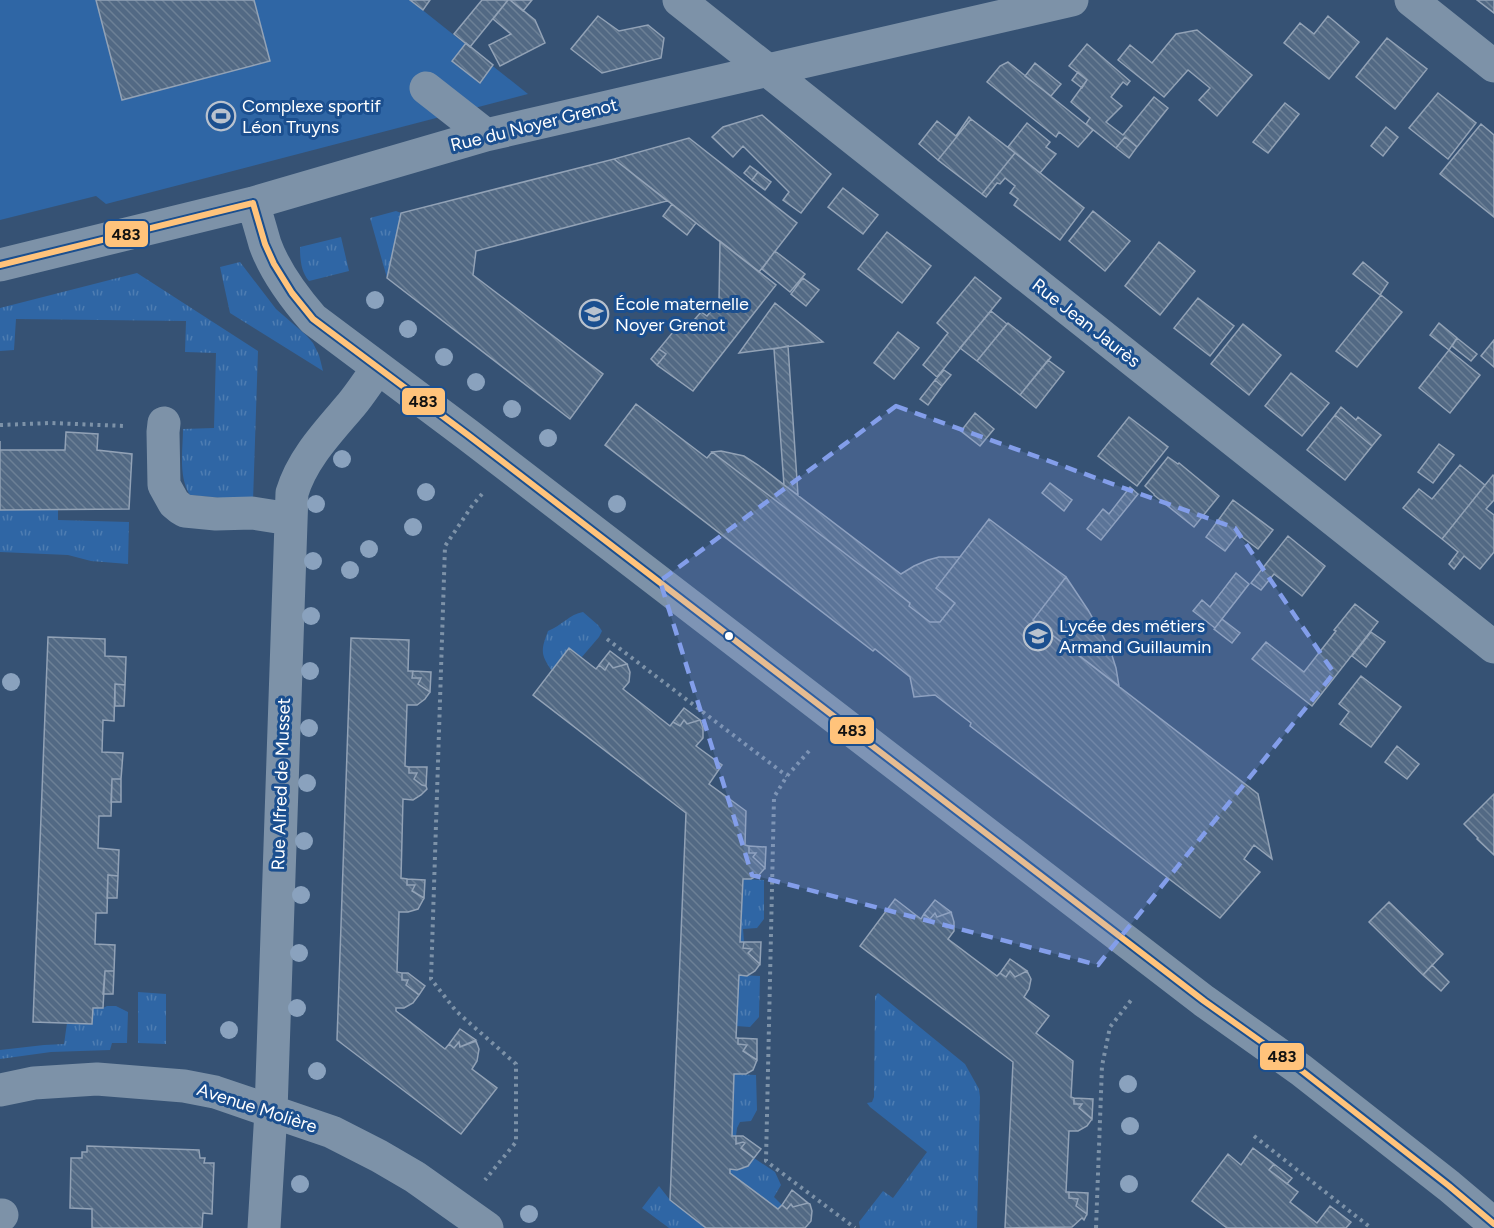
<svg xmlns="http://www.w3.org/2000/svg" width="1494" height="1228" viewBox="0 0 1494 1228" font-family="Figtree,sans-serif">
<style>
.grass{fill:url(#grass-tufts)}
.pitch{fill:#2f66a5}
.building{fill:url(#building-back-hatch);stroke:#92a2b6;stroke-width:1.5}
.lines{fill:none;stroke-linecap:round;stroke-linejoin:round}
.path{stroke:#7d92a8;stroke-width:4;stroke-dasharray:3 4.5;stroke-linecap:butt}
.minor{stroke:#7d92a8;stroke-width:33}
.bus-1-casing{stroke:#1b4f8f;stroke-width:10}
.bus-1{stroke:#ffc37b;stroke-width:6}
.tree{fill:#8aa2be}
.marked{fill:#839eea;fill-opacity:0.2;stroke:#839eea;stroke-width:4.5;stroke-dasharray:12 8;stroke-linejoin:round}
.bus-dot{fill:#fff;stroke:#1b4f8f;stroke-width:2}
.labels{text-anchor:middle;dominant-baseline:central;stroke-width:6;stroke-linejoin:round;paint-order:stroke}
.poi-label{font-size:18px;fill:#fff;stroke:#1b4f8f;text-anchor:start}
.street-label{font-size:18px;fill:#fff;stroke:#1b4f8f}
.line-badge{stroke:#1b4f8f;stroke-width:2}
.pale-badge-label{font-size:16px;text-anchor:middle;font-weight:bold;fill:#111}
</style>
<defs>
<pattern id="grass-tufts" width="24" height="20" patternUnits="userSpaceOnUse" patternTransform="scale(1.5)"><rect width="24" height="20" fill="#2f66a5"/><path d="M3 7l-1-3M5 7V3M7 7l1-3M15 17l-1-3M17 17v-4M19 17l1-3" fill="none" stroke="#4e7db2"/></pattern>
<pattern id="building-back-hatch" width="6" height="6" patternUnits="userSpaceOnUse" patternTransform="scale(1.5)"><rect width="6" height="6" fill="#526984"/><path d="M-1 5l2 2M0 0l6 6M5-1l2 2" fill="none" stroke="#6c8096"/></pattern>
</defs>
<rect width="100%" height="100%" fill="#365274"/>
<!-- grass -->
<path class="grass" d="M396 211 401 213 387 278 370 218Z
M341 237 349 271 309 281C301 272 300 259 300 247Z
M240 262 276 309 306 335 313 343 319 355 323 371 230 313 220 267Z
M137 273 258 351 253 501 190 495C178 477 183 449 183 429L214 428 216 353 185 352 186 321 16 319 14 350 0 351V308Z
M42 509H58V520L129 522 128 564 91 561 68 555 0 552V510Z
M583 612 598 625 602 631 599 637 581 658 552 671C540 654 541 650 548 631 561 626 570 614 583 612Z
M743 879 764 880V919L757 928 743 929 744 942H740Z
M739 975 760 976 759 1017 750 1027 736 1026Z
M138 992 166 994V1044L138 1043Z
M878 993 965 1064 979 1089 980 1097 977 1228H860L859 1222 883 1191 893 1198 927 1152 870 1107 867 1103 872 1102 874 1097 875 996Z
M107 1006H116L128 1012 127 1043H112L110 1050 51 1052 0 1059V1050L44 1045 64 1044 67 1023 92 1024 93 1008H103Z
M734 1074 756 1075 757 1110 751 1121 740 1122 737 1128 736 1136H732Z
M754 1158 775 1172 781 1185 774 1197 782 1205 778 1209 730 1173V1169C742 1171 747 1166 754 1158Z
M659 1186 670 1200 706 1228H669L642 1208Z"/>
<!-- pitch -->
<path class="pitch" d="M0 0H410L528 94 106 204 96 196 0 220Z"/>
<!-- building -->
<path class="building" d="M96 0H254L270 61 122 100Z
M410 0H430L423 10Z
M482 0H508L470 47 454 34Z
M508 0H510L535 20 545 43 500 66 489 45 511 34 493 19Z
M510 0H532L523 11Z
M1477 0H1494V13Z
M598 16 619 31 648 25 664 38 661 58 602 73 571 49Z
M1328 16 1359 42 1329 79 1284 43 1300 23 1314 34Z
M1197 30 1252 75 1217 116 1199 100 1210 88 1188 70 1164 97 1118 60 1130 45 1152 63 1176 34Z
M1387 38 1427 69 1395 109 1356 77Z
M466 43 493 65 480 83 452 61Z
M1087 44 1130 81 1127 85 1123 82 1111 97 1122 106 1106 122 1123 135 1154 97 1168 108 1137 147 1125 137 1116 148 1086 124 1090 118 1071 102 1087 80 1069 66Z
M1008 62 1093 130 1078 147 1059 132 1056 137 987 82 1000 66Z
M1035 63 1061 84 1051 96 1025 76Z
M1078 72 1087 80 1082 88 1072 80Z
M1438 93 1476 123 1448 159 1409 128Z
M1285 103 1299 114 1268 153 1253 142Z
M762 115 831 174 801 213 783 200 789 192 743 146 733 157 712 137 723 127Z
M969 117 971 119 938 160 919 144 937 121 956 136Z
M971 119 1015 153 982 194 938 160Z
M1027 123 1050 142 1046 147 1056 154 1040 173 1008 147Z
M1481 124 1494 135V217L1440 174Z
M1386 127 1398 137 1383 156 1371 146Z
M1125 137 1137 147 1129 158 1116 148Z
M689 138 797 223 759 272 614 159Z
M1015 153 1084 208 1060 240 1014 205 1018 199 1010 193 1015 186 1005 178 1000 184 997 183 986 197 982 194Z
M614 159 667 201 476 251 473 275 603 374 570 419 387 278 401 213Z
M750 166 758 172 752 180 744 173Z
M758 172 771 182 765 190 752 180Z
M843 188 878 215 863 234 828 207Z
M672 204 696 223 687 235 663 216Z
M1093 211 1130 241 1105 271 1069 241Z
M887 232 931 266 902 303 858 269Z
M720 241 776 285 693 391 657 365 666 354 659 349 682 321 689 326 701 312 707 316 719 302Z
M1159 242 1195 271 1160 315 1125 286Z
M775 251 805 274 790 292 762 269Z
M1363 262 1388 283 1380 295 1353 274Z
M975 277 1001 298 937 377 923 365 948 333 937 323Z
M803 278 819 290 806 306 791 294Z
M1381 295 1402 312 1357 367 1336 351Z
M1198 298 1234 326 1210 356 1174 328Z
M775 303 823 342 739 353Z
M991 311 1007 324 977 361 960 348Z
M1008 323 1051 357 1020 395 977 361Z
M1439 323 1457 338 1449 350 1430 335Z
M1243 324 1281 355 1249 395 1211 364Z
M898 332 919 348 894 379 874 363Z
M1457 338 1477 354 1471 361 1452 346Z
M1494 340V367L1481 356Z
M788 346 798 495 784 485 774 349Z
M659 349 666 354 657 365 651 359Z
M1449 350 1480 375 1450 413 1419 388Z
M1048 360 1064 372 1036 408 1020 395Z
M944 370 951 375 942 386 935 380Z
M1291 373 1329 403 1302 436 1265 406Z
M935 380 942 386 928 405 920 399Z
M636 404 707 458 712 452 910 603 909 606 930 622H940L955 603 936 588 989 519 1066 577 1033 620 1258 794 1272 859 1254 845 1244 859 1260 872 1220 918 970 726 971 723 935 695 914 697 910 677 875 649 873 651 605 445Z
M1341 407 1356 420 1358 417 1381 435 1372 446 1335 415Z
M975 413 994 429 980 446 961 431Z
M1335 415 1372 446 1345 480 1307 450Z
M1129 417 1168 447 1137 486 1098 456Z
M66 432 98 434 97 450 132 454 129 509 0 510V441V450H65Z
M1439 444 1454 455 1433 483 1418 472Z
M721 451 744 456 758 465 901 574 914 566 928 560 939 557H960L936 588 955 603 940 622H930L909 606 910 603 712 452Z
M1168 457 1178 464 1179 463 1219 496 1194 527 1154 495V494L1145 486Z
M1460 465 1485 485 1442 539 1403 508 1419 489 1432 499Z
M1493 475 1494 476V500L1486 509 1494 515V552L1480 569 1464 556 1454 569 1449 564 1458 552 1442 539Z
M1050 483 1072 500 1064 511 1042 493Z
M1130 487 1138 494 1101 540 1087 529 1103 509 1109 514Z
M1233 500 1273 530 1258 549 1238 534 1225 551 1206 537Z
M1288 536 1325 566 1302 596 1274 574 1261 590 1251 583Z
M1236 573 1249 584 1215 628 1193 611 1202 600 1210 607Z
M1066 577 1088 610 1110 649 1116 668 1119 686 1033 620Z
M1355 604 1378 622 1312 706 1252 659 1266 642 1304 672 1336 631 1334 630Z
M1222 619 1240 633 1232 643 1214 629Z
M1371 632 1385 642 1366 667 1352 656Z
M48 637 105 639V656L126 657 125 685 115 684 114 721 103 720 102 752 123 753 121 779H112L111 816H99L98 848 119 850 118 876 108 875 107 913H96L95 944 115 945 114 971H105L103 1008H93L92 1024 33 1022Z
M351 638 409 640 408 671H413L412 678H421L418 684 430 692 425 699 417 705H407L405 766 409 767V773H417L414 779 422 785 426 786 427 789 421 795 413 800 403 799 401 878 407 879V885H415L412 891 424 898 418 909 408 912H399L397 972 402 973V980H408L406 985 419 995 413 1003 404 1008H396V1011L445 1049 449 1044 454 1048 459 1042 460 1047 476 1041 479 1049 477 1061 472 1069 497 1088 461 1134 337 1040Z
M569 648 596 669 599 665 605 670 609 663 613 668 627 664 630 672 629 682 623 689 670 726 673 722 680 726 684 720 687 724 700 720 703 728V738L696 746 722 765 709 784 746 811 745 845 749 846V853H756L753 857 765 868 759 875 751 879H743L740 942H744L743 948 752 949 748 953 760 964 755 971 747 976 739 975 736 1038H738V1044L747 1045 743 1051 757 1060 753 1070 746 1074H734L732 1136H736V1144L743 1142 745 1143 741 1148 754 1158 748 1166 737 1170 730 1169V1173L778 1209 782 1205 787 1209 791 1204 793 1207 808 1203 810 1204 812 1211 811 1221 805 1228H706L670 1200 686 813 533 695Z
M610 651 627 664 613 668 609 663 605 670 599 665Z
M413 671 431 672 430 692 418 684 421 678H412Z
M1361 676 1401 707 1371 747 1340 724 1349 712 1339 704Z
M115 684 125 685 124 706H115Z
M684 708 700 720 687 724 684 720 680 726 673 722Z
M1397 746 1419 764 1407 779 1385 762Z
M409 767H427L426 786 422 785 414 779 417 773H409Z
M112 779H121V802H111Z
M1494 794V855L1477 839 1478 838 1464 824Z
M749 846 766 847 765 868 753 857 756 853H749Z
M108 875 118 876 117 898H107Z
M407 879 425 880 424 898 412 891 415 885H407Z
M895 899 921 919 924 914 930 919 935 913 937 917 951 912 954 922V931L948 939 997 976 1000 973 1006 977 1010 971 1015 977 1027 971 1031 979 1029 989 1024 997 1049 1016 1036 1033 1073 1061 1071 1097 1074 1098V1104H1082L1079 1108 1092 1119 1087 1126 1078 1131H1069L1066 1192H1069V1198L1078 1199 1076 1206 1087 1214 1084 1220 1082 1218 1072 1227 1005 1228 1013 1062 860 946Z
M935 900 951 912 937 917 935 913 930 919 924 914Z
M1389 902 1443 954 1423 975 1369 922Z
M744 942H761L760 964 748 953 752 949 743 948Z
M1010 959 1027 971 1015 977 1010 971 1006 977 1000 973Z
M1432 965 1449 982 1441 991 1423 975Z
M105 971H114L113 994H103Z
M402 973H408L425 986 419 995 406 985 408 980H402Z
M460 1029 476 1040 460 1047 459 1042 454 1048 449 1044Z
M738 1038 757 1039V1060L743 1051 747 1045 738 1044Z
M1074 1098 1093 1099 1092 1119 1079 1108 1082 1104H1074Z
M736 1136H743L761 1149 754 1158 741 1148 745 1143 743 1142 736 1144Z
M87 1146 199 1150 200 1158H205L204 1163H214L212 1214 203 1213 202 1228H92V1209L70 1208 71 1158H82V1152H87Z
M1253 1148 1274 1164 1269 1170 1298 1192 1290 1202 1317 1223 1330 1206 1351 1222 1346 1228H1227L1192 1201 1228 1154 1241 1165Z
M1274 1164 1292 1178 1287 1184 1269 1170Z
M792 1190 808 1203 793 1207 791 1204 787 1209 782 1205Z
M1069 1192 1088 1193 1087 1214 1076 1206 1078 1199 1069 1198Z"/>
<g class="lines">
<!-- path -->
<path class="path" d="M0 425 51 423 125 426
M482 494 472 506 445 546 431 979 456 1011 516 1064V1142L485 1180
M607 639 787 776
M809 751 787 776 774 797 766 1161 855 1228
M1254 1136 1371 1228
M1096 1228 1102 1066 1110 1027 1132 999"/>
<!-- minor -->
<path class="minor" d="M679 0 1494 647
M1411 0 1494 66
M426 88 486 135
M253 203C257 216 261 230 265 244 275 272 293 296 313 319L468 435 1204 1001 1301 1070 1449 1186 1494 1224
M0 265 253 203 486 135 1072 0
M164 423 163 432 164 485 174 503 180 508 185 511 216 514 252 513 290 519
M0 1090 34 1083 97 1079 184 1086 215 1092 332 1132 379 1156 415 1177 487 1228
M0 1215H2
M264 1228 271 1111 292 493C302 459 328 432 351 405 361 393 369 380 378 368"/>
<!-- bus-1 casing -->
<g class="bus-1-casing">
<path id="bus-1" d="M253 203 265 244 274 264 292 293 313 319 468 435 1204 1001 1301 1070 1449 1186 1494 1224
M0 265 253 203"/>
</g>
<!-- bus-1 -->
<use href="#bus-1" class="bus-1"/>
</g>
<!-- trees -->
<g class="tree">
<circle cx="375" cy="300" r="9"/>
<circle cx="408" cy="329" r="9"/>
<circle cx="444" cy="357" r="9"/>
<circle cx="476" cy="382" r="9"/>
<circle cx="512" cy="409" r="9"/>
<circle cx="548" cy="438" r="9"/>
<circle cx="342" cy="459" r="9"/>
<circle cx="426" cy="492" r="9"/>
<circle cx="316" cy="504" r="9"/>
<circle cx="617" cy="504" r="9"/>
<circle cx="413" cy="527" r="9"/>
<circle cx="369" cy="549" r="9"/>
<circle cx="313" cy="561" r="9"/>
<circle cx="350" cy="570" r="9"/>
<circle cx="311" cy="616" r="9"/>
<circle cx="310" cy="671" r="9"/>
<circle cx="11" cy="682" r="9"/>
<circle cx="309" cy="728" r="9"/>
<circle cx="307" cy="783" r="9"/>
<circle cx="304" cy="841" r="9"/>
<circle cx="301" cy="895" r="9"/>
<circle cx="299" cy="953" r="9"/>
<circle cx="297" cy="1008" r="9"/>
<circle cx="229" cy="1030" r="9"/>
<circle cx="317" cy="1071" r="9"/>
<circle cx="1128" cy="1084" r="9"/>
<circle cx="1130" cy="1126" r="9"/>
<circle cx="300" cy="1184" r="9"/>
<circle cx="1129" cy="1184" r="9"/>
<circle cx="529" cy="1214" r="9"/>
</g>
<!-- marked area -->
<path class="marked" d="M896 406 1235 528 1334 673 1098 965 752 875 660 581Z"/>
<!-- icons -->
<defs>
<g id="stadium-ring" transform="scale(1.5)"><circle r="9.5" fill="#1b4f8f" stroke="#b9c2ce" stroke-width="1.5"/><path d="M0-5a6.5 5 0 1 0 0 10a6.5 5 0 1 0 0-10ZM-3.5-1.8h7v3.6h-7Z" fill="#b9c2ce"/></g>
<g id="school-ring" transform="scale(1.5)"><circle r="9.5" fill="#1b4f8f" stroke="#b9c2ce" stroke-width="1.5"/><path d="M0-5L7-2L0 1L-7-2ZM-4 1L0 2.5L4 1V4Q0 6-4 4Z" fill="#b9c2ce"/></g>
</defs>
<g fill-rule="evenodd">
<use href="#stadium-ring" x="221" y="116"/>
<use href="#school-ring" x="594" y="314"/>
<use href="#school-ring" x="1038" y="636"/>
</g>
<!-- markers -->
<circle class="bus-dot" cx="729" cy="636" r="5"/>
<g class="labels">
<!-- poi labels -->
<g class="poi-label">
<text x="242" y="106">Complexe sportif<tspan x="242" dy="21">Léon Truyns</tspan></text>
<text x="615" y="304">École maternelle<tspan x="615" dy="21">Noyer Grenot</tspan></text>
<text x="1059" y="626">Lycée des métiers<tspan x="1059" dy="21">Armand Guillaumin</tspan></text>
</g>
<!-- street labels -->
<g class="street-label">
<text transform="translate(534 125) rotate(-14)">Rue du Noyer Grenot</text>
<text transform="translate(1086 323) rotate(38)">Rue Jean Jaurès</text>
<text transform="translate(281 784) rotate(-88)">Rue Alfred de Musset</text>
<text transform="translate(257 1108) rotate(18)">Avenue Molière</text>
</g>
</g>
<g class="line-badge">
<rect x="104" y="220" width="45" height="28" rx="6" fill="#ffc37b"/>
<rect x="401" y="387" width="45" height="29" rx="6" fill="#ffc37b"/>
<rect x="829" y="716" width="46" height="29" rx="6" fill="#ffc37b"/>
<rect x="1259" y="1042" width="46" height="29" rx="6" fill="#ffc37b"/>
</g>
<g class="pale-badge-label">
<text x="126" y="240">483</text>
<text x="423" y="407">483</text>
<text x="852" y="736">483</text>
<text x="1282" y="1062">483</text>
</g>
</svg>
